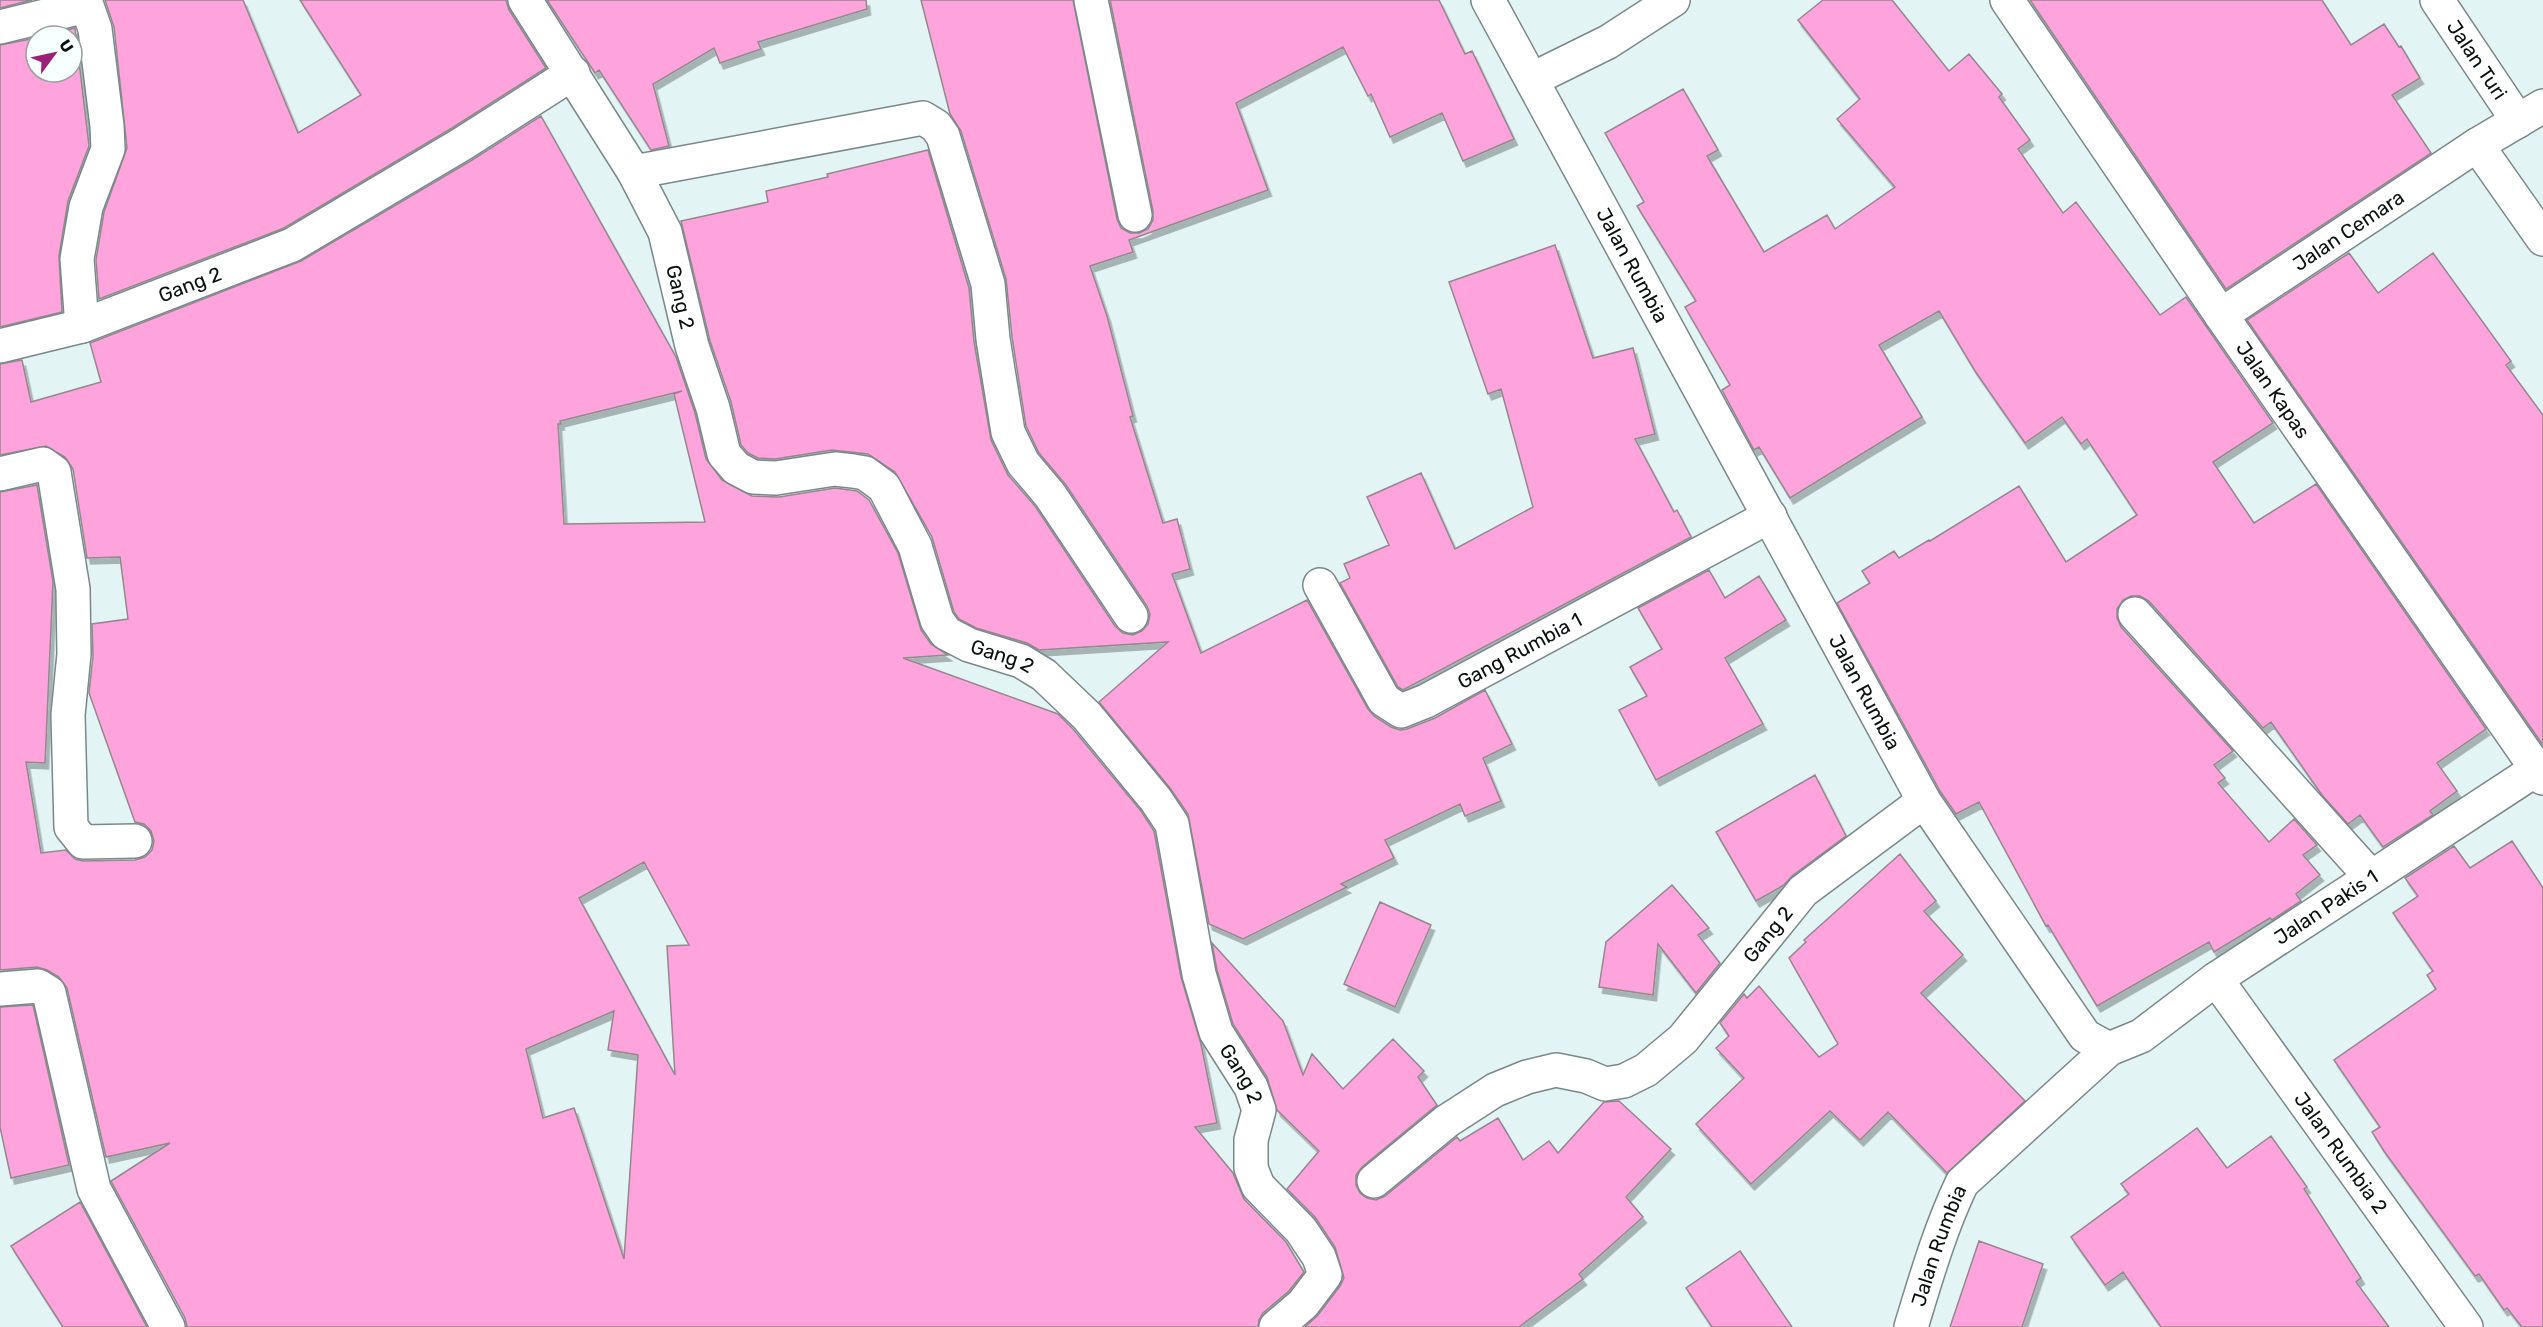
<svg xmlns="http://www.w3.org/2000/svg" width="2543" height="1327" viewBox="0 0 2543 1327" font-family="Rubik,sans-serif">
<style>
.building{fill:#ffa3dc;stroke:#94878e;stroke-width:1.5;fill-rule:evenodd;filter:url(#shadow)}
.lines{fill:none;stroke-linecap:round;stroke-linejoin:round}
.minor-casing{stroke:#798989;stroke-width:36}
.minor{stroke:#fff;stroke-width:33}
.labels{text-anchor:middle;dominant-baseline:central;stroke-width:5;stroke-linejoin:round;paint-order:stroke}
.street-label{font-size:20px;fill:#0a1010;stroke:#f8ffff}
</style>
<defs>
<filter id="shadow"><feDropShadow dx="3.5" dy="6" stdDeviation="0" flood-color="#0004"/></filter>
</defs>
<rect width="100%" height="100%" fill="#e3f4f4"/>
<!-- building -->
<path class="building" d="M0 0H32L0 8Z
M105 0H243L298 133 361 95 300 0H506L509 10 546 68 452 128 284 228 99 299 96 260 104 212 127 148 114 27Z
M547 0H866L867 9 758 42 761 49 720 63 714 48 653 84 669 146 651 150 599 70 595 73Z
M921 0H1073L1117 219 1121 228 1130 233H1139L1148 229 1153 220V211L1110 0H1439L1465 54 1472 51 1514 139 1463 161 1442 113 1390 137 1371 94 1368 96 1343 47 1236 103 1268 190 1129 240 1133 252 1090 266 1107 316 1133 416 1130 417 1163 523 1177 519 1190 569 1172 574 1201 653 1307 600 1368 709 1374 716 1391 727 1400 730 1407 729 1435 718 1485 690 1512 744 1483 758 1501 801 1465 816 1460 804 1385 840 1394 858 1341 884 1347 887 1243 939 1209 924 1188 814 1170 788 1099 702 1168 642 1039 650 1027 643 976 628 959 619 954 612 932 537 895 472 868 454 832 450 775 459 758 458 748 453 741 445 731 402 710 341 681 221 768 202 766 191 828 177 827 174 928 150 969 288 974 342 991 440 1008 475 1035 506 1115 626 1123 633 1133 635 1142 631 1148 624 1150 614 1147 606 1066 485 1039 453 1026 426 1012 337 1006 279 961 131 950 114Z
M1823 0H1892L1949 71 1969 54 2002 94 1999 97 2030 140 2018 149 2063 213 2076 202 2160 315 2186 297 2273 423 2213 462 2254 523 2316 484 2486 729 2437 763 2457 791 2430 811 2433 815 2383 847 2360 815 2348 824 2322 795 2271 722 2263 728 2149 601 2140 596H2131L2123 600 2117 609V618L2121 627 2233 751 2214 765 2225 778 2218 783 2269 842 2294 819 2317 845 2303 855 2320 875 2296 894 2301 901 2272 920 2270 918 2214 952 2209 942 2097 1006 2048 925 2046 926 1979 802 1956 814 1940 791 1837 603 1870 583 1862 571 1894 551 1899 558 1929 540 1930 541 2019 486 2066 562 2137 515 2087 439 2081 444 2062 417 2025 443 1975 371 1939 311 1879 345 1922 417 1790 498 1759 447 1754 450 1722 390 1730 385 1685 307 1696 301 1637 206 1644 202 1605 133 1683 89 1718 150 1707 156 1764 252 1827 215 1835 229 1895 187 1837 119 1860 99 1798 20Z
M2030 0H2322L2351 45 2384 24 2399 47 2401 46 2420 78 2392 95 2431 153 2226 289Z
M75 28 89 146 68 201 59 256 62 312 0 327V45L36 38V72H72V36H42Z
M541 116 676 357 695 413 706 459 722 480 752 496 779 497 835 488 857 491 869 500 898 553 921 630 931 644 948 655 903 658 1058 714 1073 729 1141 811 1154 831 1181 977 1201 1044 1217 1123 1195 1127 1233 1173 1244 1199 1286 1242 1304 1272 1289 1291 1263 1313 1259 1320 1258 1327H187L185 1318 111 1181 170 1143 106 1157 67 988 59 977 47 970 37 967 0 970V492L37 485 53 582 45 763 26 762 41 853 66 850 75 859 83 861 135 860 145 857 152 850 154 841 151 831 144 824 135 822 89 693 93 656 92 624 128 619 120 557 87 558 73 469 65 457 46 446 0 455V364L22 360 31 402 101 382 90 343 301 261 472 160ZM682 391 674 394 705 522 564 524 558 424H561L560 421ZM644 862 689 945 667 946 675 1075 579 898ZM614 1011 608 1050 638 1055 624 1259 574 1108 543 1118 526 1049Z
M1555 245 1593 358 1633 348 1655 434 1635 439 1674 512 1677 510 1691 537 1403 690 1398 687 1340 583 1350 578 1344 564 1389 545 1367 497 1421 473 1455 549 1533 507 1501 389 1488 394 1449 282Z
M2349 253 2378 293 2433 253 2511 361 2506 365 2543 415V745L2247 320Z
M1709 570 1725 598 1759 576 1786 620 1725 658 1763 724 1656 780 1619 710 1647 696 1630 667 1662 649 1638 608Z
M1815 775 1846 836 1792 876 1784 885 1756 901 1716 832Z
M2512 841 2543 888V1327H2522L2507 1308 2504 1310 2479 1274 2475 1276 2384 1151 2372 1132 2380 1127 2334 1060 2436 989 2427 975 2433 971 2393 913 2418 896 2405 878 2454 846 2470 868Z
M1900 854 1936 901 1924 911 1963 955 1921 993 2025 1101 1947 1173 1888 1112 1860 1140 1830 1111 1751 1184 1696 1124 1744 1078 1716 1048 1729 1036 1720 1023 1744 994 1747 998 1759 986 1819 1057 1838 1044 1789 958 1806 942 1804 940Z
M1672 885 1709 928 1698 935 1720 963 1696 993 1658 944 1653 995 1599 987 1606 942Z
M1380 902 1431 925 1395 1007 1344 984Z
M1212 943 1283 1021 1303 1075 1312 1054 1343 1089 1393 1039 1424 1071 1418 1077 1437 1105 1362 1167 1356 1175V1185L1360 1193 1367 1198 1376 1200 1385 1196 1457 1137 1460 1141 1498 1118 1523 1160 1549 1141 1558 1153 1604 1102 1619 1101 1671 1149 1626 1197 1643 1217 1579 1274 1583 1279 1519 1327H1305L1318 1315 1340 1286 1344 1278 1335 1247 1315 1217 1287 1189 1319 1151 1277 1110 1267 1077 1233 1024 1217 970Z
M33 1005 69 1165 11 1178 0 1127V1007Z
M2197 1128 2227 1168 2271 1136 2307 1187 2304 1189 2361 1278 2356 1282 2389 1327H2161L2123 1272 2105 1285 2071 1237 2129 1194 2121 1184Z
M80 1202 147 1327H63L11 1246Z
M1979 1241 2043 1264 2022 1327H1950Z
M1740 1251 1792 1327H1712L1686 1288Z"/>
<g class="lines">
<!-- minor casing -->
<g class="minor-casing">
<g id="minor">
<path id="s1" d="M525 0 634 172 665 232 692 346 713 408 724 454 736 468 753 477 776 478 835 469 853 471 865 473 884 487 915 546 937 620 946 633 969 645 1021 661 1044 675 1087 716 1156 800 1172 824 1199 974 1216 1032 1251 1087 1259 1110 1251 1140V1168L1258 1186 1301 1230 1319 1257 1325 1275 1303 1304 1276 1327"/>
<path d="M1091 0 1135 215"/>
<path id="s2" d="M1488 0 1924 801 2085 1036 2109 1049"/>
<path id="s3" d="M2007 0 2221 315 2543 778"/>
<path id="s4" d="M2437 0 2518 121"/>
<path d="M0 27 86 6"/>
<path d="M1533 79 1608 42 1673 0"/>
<path d="M2477 145 2543 239"/>
<path d="M634 172 923 118 936 126 943 136 988 284 993 339 1008 432 1023 463 1050 495 1131 616"/>
<path id="s5" d="M2221 315 2477 145 2543 106"/>
<path d="M82 326 77 259 86 207 108 149 107 126 95 29 85 0"/>
<path id="s6" d="M0 346 82 326 292 245 462 144 573 73"/>
<path d="M0 474 43 464 54 472 73 589 74 654 68 715 71 827 83 842 135 841"/>
<path id="s7" d="M1320 585 1384 700 1401 711 1426 701 1770 516"/>
<path d="M2135 614 2371 877"/>
<path id="s8" d="M2216 979 2466 1327"/>
<path d="M0 989 38 986 49 993 94 1189 168 1327"/>
<path id="s9" d="M1374 1181 1447 1121 1495 1090 1527 1077 1556 1070 1586 1076 1605 1084 1624 1081 1646 1070 1683 1039 1803 891 1924 801"/>
<path id="s10" d="M1911 1327C1926 1278 1940 1229 1962 1183L2109 1049 2141 1036 2216 979 2543 765"/>
</g>
</g>
<!-- minor -->
<use href="#minor" class="minor"/>
</g>
<g class="labels">
<!-- street labels -->
<g class="street-label">
<text stroke="none"><textPath href="#s4" startOffset="72">Jalan Turi</textPath></text>
<text stroke="none"><textPath href="#s5" startOffset="153">Jalan Cemara</textPath></text>
<text stroke="none"><textPath href="#s2" startOffset="302">Jalan Rumbia</textPath></text>
<text stroke="none"><textPath href="#s6" startOffset="200">Gang 2</textPath></text>
<text stroke="none"><textPath href="#s1" startOffset="338">Gang 2</textPath></text>
<text stroke="none"><textPath href="#s3" startOffset="472">Jalan Kapas</textPath></text>
<text stroke="none"><textPath href="#s7" startOffset="285">Gang Rumbia 1</textPath></text>
<text stroke="none"><textPath href="#s1" startOffset="896">Gang 2</textPath></text>
<text stroke="none"><textPath href="#s2" startOffset="788">Jalan Rumbia</textPath></text>
<text stroke="none"><textPath href="#s10" startOffset="612">Jalan Pakis 1</textPath></text>
<text stroke="none"><textPath href="#s9" startOffset="494">Gang 2</textPath></text>
<text stroke="none"><textPath href="#s1" startOffset="1401">Gang 2</textPath></text>
<text stroke="none"><textPath href="#s8" startOffset="214">Jalan Rumbia 2</textPath></text>
<text stroke="none"><textPath href="#s10" startOffset="86">Jalan Rumbia</textPath></text>
</g>
</g>
<!-- north arrow -->
<g transform="translate(54 54) rotate(57)"><circle r="28" fill="#f8ffff" stroke="#999f9f" stroke-width="1.5"/>
<path d="M0-4.5L10 22L0 15L-10 22Z" fill="#9b2078"/>
<text y="-9" font-size="16" font-weight="bold" text-anchor="middle" fill="#0a1010">U</text>
</g>
</svg>
